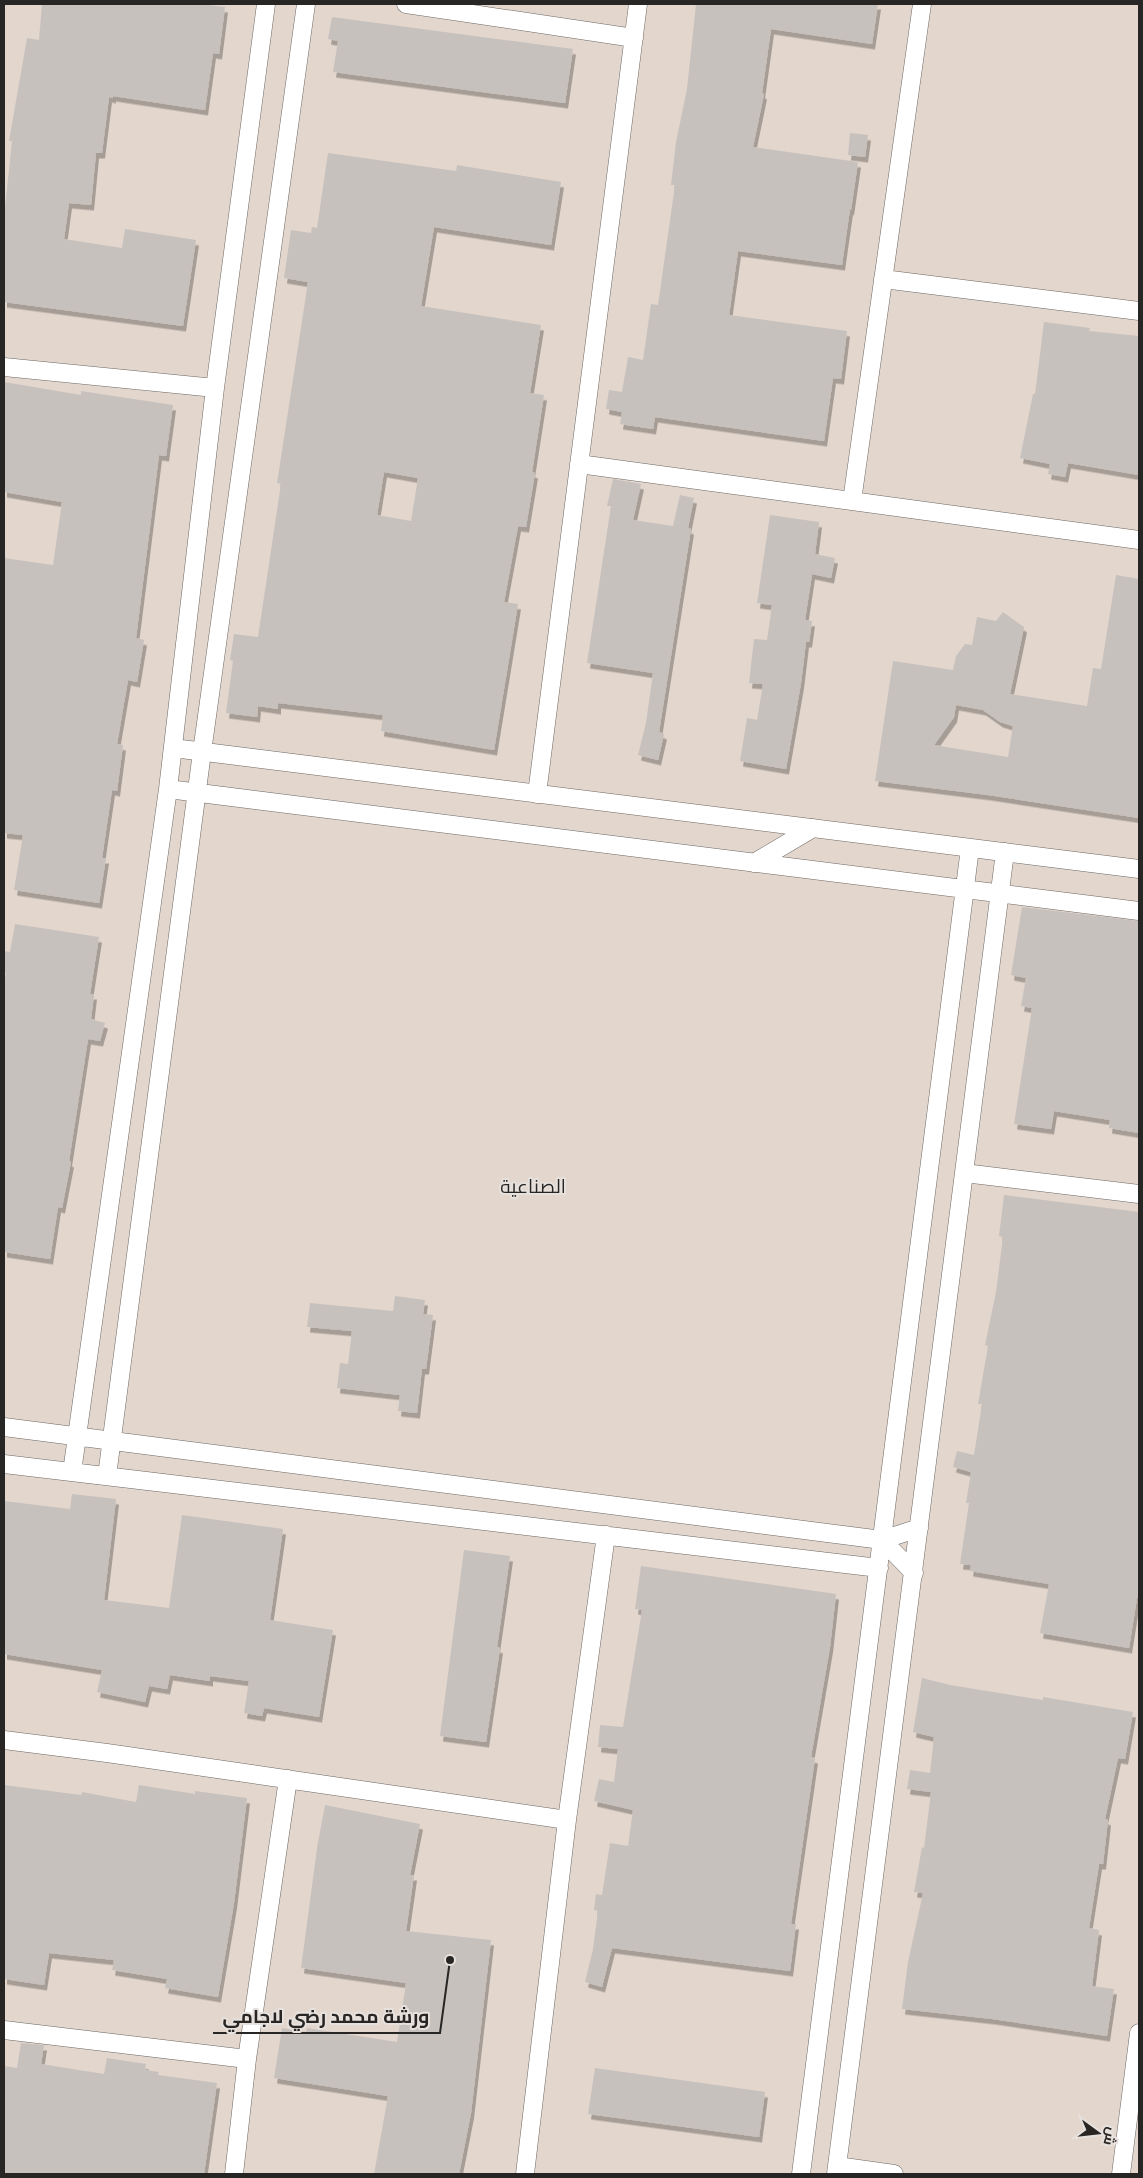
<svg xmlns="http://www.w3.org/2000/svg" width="1143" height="2178" viewBox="0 0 1143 2178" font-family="Inter,Cairo,sans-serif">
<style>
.built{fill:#e3d6cd}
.building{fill:#c7c1bd;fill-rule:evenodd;filter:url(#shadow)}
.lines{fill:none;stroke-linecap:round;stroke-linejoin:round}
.minor-casing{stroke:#6c6763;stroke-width:19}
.minor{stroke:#fff;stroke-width:18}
.labels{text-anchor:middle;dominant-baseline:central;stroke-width:4;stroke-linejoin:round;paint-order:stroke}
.neighbourhood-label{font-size:19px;fill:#282624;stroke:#e7e1dd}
.leader{fill:none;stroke:#282624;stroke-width:2}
.callout-dot{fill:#282624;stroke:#e7e1dd;stroke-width:2}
.callout-label{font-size:19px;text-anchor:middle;font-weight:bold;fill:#282624;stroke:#e7e1dd;stroke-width:4;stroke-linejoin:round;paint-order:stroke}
</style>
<defs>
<filter id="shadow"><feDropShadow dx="3" dy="5.5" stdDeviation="0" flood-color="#0004"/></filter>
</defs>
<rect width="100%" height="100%" fill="#e7e1dd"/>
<!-- built -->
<path class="built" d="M4 4H1139V2174H4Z"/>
<!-- building -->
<path class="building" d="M42 4H200L225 7 219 54 213 53 205 110 113 96V98L109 97 102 153H96L91 205 69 203 64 239 122 248 125 229 196 240 183 326 4 302V217L12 141H9L27 38 39 40Z
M696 4H878L872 44 771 29 762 93 764 94 753 147 858 162 851 210 850 209 842 265 738 251 729 315 847 331 841 379 833 378 824 441 655 417 653 429 620 424 622 412 606 409 609 390 622 392 628 357 643 360 651 304 658 305 675 185H671L676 142 687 89Z
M332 17 573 49 565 103 333 72 338 41 328 39Z
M850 133 868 135 865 157 848 155Z
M328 153 456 171 457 165 561 182 551 245 434 227 421 306 541 325 530 393 544 395 532 472 535 473 526 527 518 526 504 602 518 604 494 750 381 731 383 715 278 703V709L258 706 257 717 226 713 233 661 230 660 234 634 258 637 281 484 277 483 308 282 284 278 291 230 311 233 312 227 317 228ZM384 472 418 478 411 521 377 515Z
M1044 322 1090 328 1089 331 1139 336V475L1068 463 1065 477 1048 474 1050 464 1020 458 1033 394H1035Z
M4 382 81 395V391L173 405 166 456 159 455 136 638 144 640 137 682 128 680 117 744 123 745 117 791 112 790 102 858H106L99 903 14 890 23 835 4 833V558L53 565 62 502 4 492Z
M613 479 641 484 633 520 673 526 680 495 694 498 688 528 691 529 659 732 664 734 658 760 638 755 646 723 653 673 587 663 611 506H607Z
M770 515 819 522 815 554 835 558 831 578 812 574 805 620 812 621 809 642H806L801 683 786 769 740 761 747 718 757 720 763 684 749 683 754 639 767 640 772 605 757 603Z
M1116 575 1139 579V818L988 795 875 781 893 661 953 670 956 656 965 644 972 645 977 617 996 621 1003 612 1024 627 1010 694 1087 706 1093 668 1101 669ZM956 705 983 710 1000 722 1013 726 1008 757 934 745 954 717Z
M1022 907 1139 921V1133L1109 1128 1110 1120 1054 1111 1051 1129 1014 1124 1032 1008 1021 1006 1026 978 1011 975Z
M15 924 99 937 90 994H94L91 1019 105 1023 100 1041 88 1039 69 1161 71 1162 62 1208 58 1207 50 1259 4 1252V985L6 972H4V951L10 952Z
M1004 1195 1139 1212V1598H1137L1129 1648 1040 1633 1049 1584 970 1571 971 1565 960 1564 969 1503H966L971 1472 953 1467 957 1451 974 1455 982 1404H978L988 1346 985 1345 996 1292 1003 1237 999 1236Z
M395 1296 425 1300 423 1314 433 1315 426 1369H422L417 1413 398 1411 400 1395 337 1388 340 1363 348 1364 352 1331 307 1327 310 1303 393 1311Z
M72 1494 116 1499 104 1600 169 1608 182 1515 283 1529 270 1620 333 1630 319 1717 264 1708 262 1716 244 1713 249 1681 210 1676V1681L170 1675 167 1689 149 1686 145 1702 97 1692 102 1670 4 1654V1501L70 1509Z
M464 1550 510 1556 497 1647 500 1648 486 1742 440 1736Z
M641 1566 836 1594 830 1647 811 1757 815 1758 791 1924H796L790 1971 612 1948 602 1987 585 1982 593 1949 598 1911 594 1910 596 1894 602 1895 610 1843 628 1846 633 1810 594 1801 599 1779 614 1782 618 1749 598 1747 600 1725 623 1727 642 1610 635 1609Z
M922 1678 950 1685 1043 1700V1697L1133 1712 1125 1759 1118 1758 1105 1819 1108 1820 1103 1864H1099L1089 1928 1099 1930 1092 1986 1114 1989 1107 2036 992 2019 902 2009 908 1962 923 1893 914 1892 922 1847 924 1848 931 1792 907 1789 910 1770 930 1773 934 1737 913 1732Z
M4 1785 81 1795 82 1792 136 1802 139 1785 195 1794V1791L247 1798 234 1903 218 1997 165 1988 167 1979 112 1970 114 1960 49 1953 44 1985 4 1979Z
M325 1805 420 1824 410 1875H414L406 1931 491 1940 471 2113 459 2174H374L388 2096 274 2078 282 2028 306 2032 307 2028 397 2042 406 1983 301 1968 317 1848Z
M21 2043 44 2045 41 2064 104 2074 107 2058 146 2064 145 2070 159 2072 158 2075 217 2083 204 2174H4V2066L17 2068Z
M595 2068 765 2092 759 2137 588 2114Z"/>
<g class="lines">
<!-- minor casing -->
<g class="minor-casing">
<path id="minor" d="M406 4 634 38
M883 279 1139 311
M4 367 215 388
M579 464 1139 540
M852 501 922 4
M173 748 1139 869
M168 789 1139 911
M537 794 638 4
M754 863 813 828
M964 1173 1139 1194
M4 1427 882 1540
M4 1464 879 1568
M72 1472 168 789 215 388 266 4
M107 1476 202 752 306 4
M914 1573 882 1540 919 1528
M4 1740 107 1753 567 1820
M4 2030 247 2059
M837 2166 894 2174
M234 2174 247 2059 288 1779
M525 2174 567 1820 606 1535
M801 2174 970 848
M836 2174 1005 852
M1121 2174 1139 2033"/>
</g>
<!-- minor -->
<use href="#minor" class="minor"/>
</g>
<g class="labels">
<!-- neighbourhood labels -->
<g class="neighbourhood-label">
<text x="533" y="1186">الصناعية</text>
</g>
</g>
<!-- callouts -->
<path class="leader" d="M450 1960L440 2033H213"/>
<circle class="callout-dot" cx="450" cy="1960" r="5"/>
<g class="callout-label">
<text x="326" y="2023">ورشة محمد رضي لاجامي</text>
</g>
<!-- border -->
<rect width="1143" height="2178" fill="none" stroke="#282624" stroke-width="10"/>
<!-- north arrow -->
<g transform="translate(1098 2133) rotate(105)" stroke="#e7e1dd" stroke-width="4" paint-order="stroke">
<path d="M0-4L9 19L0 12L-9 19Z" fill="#282624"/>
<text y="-8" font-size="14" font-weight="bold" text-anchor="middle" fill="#282624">ش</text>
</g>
</svg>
